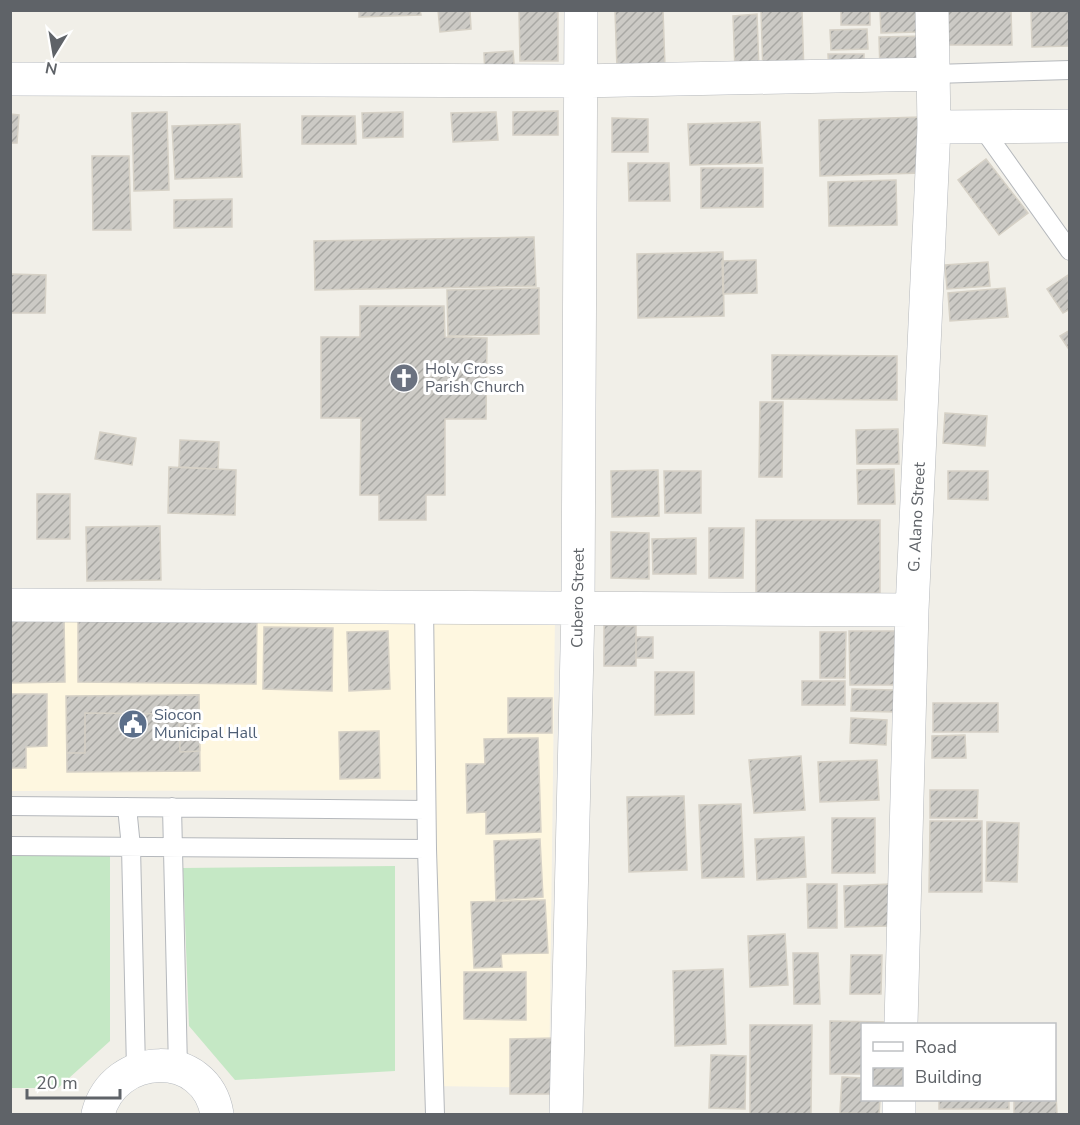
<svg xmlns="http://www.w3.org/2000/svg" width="1080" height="1125" viewBox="0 0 1080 1125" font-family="'Nunito Sans',sans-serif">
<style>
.commercial{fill:#fef7e0}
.garden{fill:#c5e8c5}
.building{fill:url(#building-hatch);stroke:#d6d1c6;stroke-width:1.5}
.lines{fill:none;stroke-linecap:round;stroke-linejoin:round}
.lane-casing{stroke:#b5b8bc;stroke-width:20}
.street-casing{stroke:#b5b8bc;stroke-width:34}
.secondary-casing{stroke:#b6babf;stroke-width:34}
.lane{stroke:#fff;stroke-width:18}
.street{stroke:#fff;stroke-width:33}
.secondary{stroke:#fff;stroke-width:33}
.labels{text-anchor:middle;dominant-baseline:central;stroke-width:6;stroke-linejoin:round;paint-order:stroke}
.worship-label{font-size:16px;fill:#5b616d;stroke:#fff;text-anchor:start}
.street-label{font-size:16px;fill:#5f6368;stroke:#fff}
.service-label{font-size:16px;fill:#4e5e75;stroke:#fff;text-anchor:start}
</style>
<defs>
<pattern id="building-hatch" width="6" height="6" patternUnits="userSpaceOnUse" patternTransform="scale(1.5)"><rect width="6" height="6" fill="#cccac5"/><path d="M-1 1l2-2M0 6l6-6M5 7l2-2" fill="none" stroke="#a9a8a4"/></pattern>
</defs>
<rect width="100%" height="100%" fill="#f1efe8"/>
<!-- commercial -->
<path class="commercial" d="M11 611 555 614 549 1088 434 1086 435 790 11 791Z"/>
<!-- garden -->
<path class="garden" d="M110 855V1041L58 1088H11L10 856Z
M395 866V1071L235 1080 189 1026 183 868Z"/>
<!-- building -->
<path class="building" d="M359 10H420L421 15 359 17Z
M438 10H470L471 29 440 32Z
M519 10H558V61H520Z
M615 10H663L665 67 617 69Z
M761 10H802L804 74 763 75Z
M841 10H870V25H841Z
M880 10H918V32L881 33Z
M947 10H1011L1012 45H948Z
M1031 10H1070V46L1032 47Z
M757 14 759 70 735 71 733 16Z
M867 29 868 49 831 50 830 30Z
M926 36 927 71H880L879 37Z
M513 51 515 75 485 77 484 53Z
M828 54H864V74L829 75Z
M558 111V135H513V112Z
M167 112 169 190 134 191 132 113Z
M403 112V137L363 138 362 113Z
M496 112 498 140 453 142 451 113Z
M10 114 19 115 17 143H10Z
M302 116H355L356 144H302Z
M921 117 922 173 820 176 819 120Z
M612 118 648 119V152H612Z
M760 122 762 163 690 165 688 124Z
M240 124 242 177 175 179 172 126Z
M92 156H129L131 230H93Z
M986 159 1028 213 999 235 958 180Z
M628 163H669L670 201H629Z
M701 168H763V207L701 208Z
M896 180 897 225 829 226 828 182Z
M232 199V227L174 228V200Z
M534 237 536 286 315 290 314 241Z
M723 252 724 316 638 318 637 254Z
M756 260 757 293 723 294 722 261Z
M988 262 990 286 947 289 945 265Z
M10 274 46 275 45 313H10Z
M1068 275 1070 309 1063 313 1047 289Z
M539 288V334L448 336 447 290Z
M1005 288 1008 317 950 321 948 293Z
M360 306H444L445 337 487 338 486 419H445V495H426V520H379V495H360L361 418H321V337H360Z
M1070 330V351L1060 336Z
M772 355 897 356V400L772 399Z
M760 402H783L782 477H759Z
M945 413 987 416 985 446 943 443Z
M898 429 899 464H857L856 430Z
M100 432 136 438 132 465 95 459Z
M180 440 219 442 218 469 179 467Z
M169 467 236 470 235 515 168 513Z
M894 469 895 504H858L857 470Z
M658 470 659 516 612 517 611 471Z
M664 471H701V513H665Z
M948 471H988V500L948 499Z
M37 494H70V539H37Z
M756 520H880V593H756Z
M160 526 161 580 87 581 86 527Z
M709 528H744L743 578H709Z
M611 532 649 533V579L611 578Z
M696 538V574H653L652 539Z
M10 616H64L65 682 10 683Z
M78 618 257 620 256 684 78 682Z
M604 625 636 626V666H604Z
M264 627 333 628 332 691 263 689Z
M388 631 390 689 349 691 347 632Z
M849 631H895L896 685H850Z
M820 632H846L845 678H820Z
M636 637H653V658H636Z
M655 672H694V714L655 715Z
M802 681H845V705H802Z
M852 689 894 690V712L851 711Z
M10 694H47V746L26 747V768H10Z
M199 695 200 771 67 772 66 696Z
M199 695 200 751 180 752 179 714 85 713V753H67L66 696Z
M508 698H552V733H508Z
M933 703H998V732H933Z
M851 718 887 720 886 745 850 743Z
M379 731 380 778 340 779 339 732Z
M965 735 966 758H932V736Z
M538 738 541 832 486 834V812L467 813 466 764H485L484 739Z
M801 756 805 810 754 813 749 760Z
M877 760 879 800 820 802 818 762Z
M930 790H978L977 818H930Z
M684 796 687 870 629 872 627 797Z
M741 804 744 877 702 878 699 805Z
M832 818H875V873H832Z
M930 821H982V892H929Z
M987 822 1019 823 1017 882 986 881Z
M804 837 806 877 757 880 755 839Z
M540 839 543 897 496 900 494 841Z
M807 884H837V928H808Z
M890 884 891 926 845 927 844 886Z
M545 900 548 953 501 954 502 967 474 968 471 902Z
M785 934 788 985 750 987 748 936Z
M793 953H818L820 1004H794Z
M851 955H882L881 994H850Z
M723 969 726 1044 675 1046 673 971Z
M464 972H526V1020L464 1019Z
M830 1021 885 1022 862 1024V1074H830Z
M750 1025H812L811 1114H750Z
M556 1038 555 1094H510V1039Z
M711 1055 746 1056 745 1109 709 1108Z
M1054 1056 1057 1114H1014V1100H1054Z
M842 1077 862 1078V1100H880L879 1114 840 1113Z
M939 1100H1009V1109H939Z"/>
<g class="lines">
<!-- lane casing -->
<g class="lane-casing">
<path id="lane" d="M934 74 1070 70
M981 126 1070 251
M424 605 427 849 435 1114
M10 806 426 810
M127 807 131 847 136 1069
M172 807 178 1068
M10 846 427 849"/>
</g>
<!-- street casing -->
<g class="street-casing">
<path id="street" d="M10 79 579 81 934 74
M934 127 1070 126
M10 605 912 610
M901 1024 912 610 934 127 932 10
M566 1114 578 608 581 10
M899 1114V1100"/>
</g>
<!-- secondary casing -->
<g class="secondary-casing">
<path id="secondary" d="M98 1114C114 1051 206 1048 217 1114"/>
</g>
<!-- lane -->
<use href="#lane" class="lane"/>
<!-- street -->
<use href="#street" class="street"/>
<!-- secondary -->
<use href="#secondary" class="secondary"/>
</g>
<!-- icons -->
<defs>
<g id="church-disc" transform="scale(1.5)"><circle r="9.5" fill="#6b7280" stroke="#fff"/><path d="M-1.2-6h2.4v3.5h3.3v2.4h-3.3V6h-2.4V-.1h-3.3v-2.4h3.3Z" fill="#fff"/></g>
<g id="civic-disc" transform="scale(1.5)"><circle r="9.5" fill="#5c6f8a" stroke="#fff"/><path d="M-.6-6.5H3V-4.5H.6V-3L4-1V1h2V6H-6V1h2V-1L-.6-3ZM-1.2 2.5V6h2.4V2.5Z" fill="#fff"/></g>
</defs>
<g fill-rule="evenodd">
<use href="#church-disc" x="404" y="378"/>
<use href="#civic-disc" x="133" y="724"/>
</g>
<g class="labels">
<!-- worship labels -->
<g class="worship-label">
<text x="425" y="369">Holy Cross<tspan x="425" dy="18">Parish Church</tspan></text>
</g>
<!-- street labels -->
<g class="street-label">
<text transform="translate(917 517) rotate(-87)">G. Alano Street</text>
<text transform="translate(578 598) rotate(-89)">Cubero Street</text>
</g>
<!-- service labels -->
<g class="service-label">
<text x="154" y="715">Siocon<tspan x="154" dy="18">Municipal Hall</tspan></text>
</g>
</g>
<!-- border -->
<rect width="1080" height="1125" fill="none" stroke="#5f6368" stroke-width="24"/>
<!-- legend -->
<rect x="861" y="1023" width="195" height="78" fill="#ffffff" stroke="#bfc1c3" stroke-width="1.5"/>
<rect x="873" y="1042" width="30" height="9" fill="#ffffff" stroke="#bfc1c3" stroke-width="1.5"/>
<text x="915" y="1053" font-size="18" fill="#5f6368">Road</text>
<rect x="873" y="1068" width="30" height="18" fill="url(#building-hatch)" stroke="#bfc1c3" stroke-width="1.5"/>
<text x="915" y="1083" font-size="18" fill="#5f6368">Building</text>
<!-- north arrow -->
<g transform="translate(54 54) rotate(191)" stroke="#ffffff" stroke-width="4.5" paint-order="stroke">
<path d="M0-4.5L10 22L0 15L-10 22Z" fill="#5f6368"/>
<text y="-9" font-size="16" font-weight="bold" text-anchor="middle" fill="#5f6368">N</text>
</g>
<!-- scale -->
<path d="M27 1089v9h93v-9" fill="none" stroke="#5f6368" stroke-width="3"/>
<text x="36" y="1089" font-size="18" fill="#5f6368" stroke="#ffffff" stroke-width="4.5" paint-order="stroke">20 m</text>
</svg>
